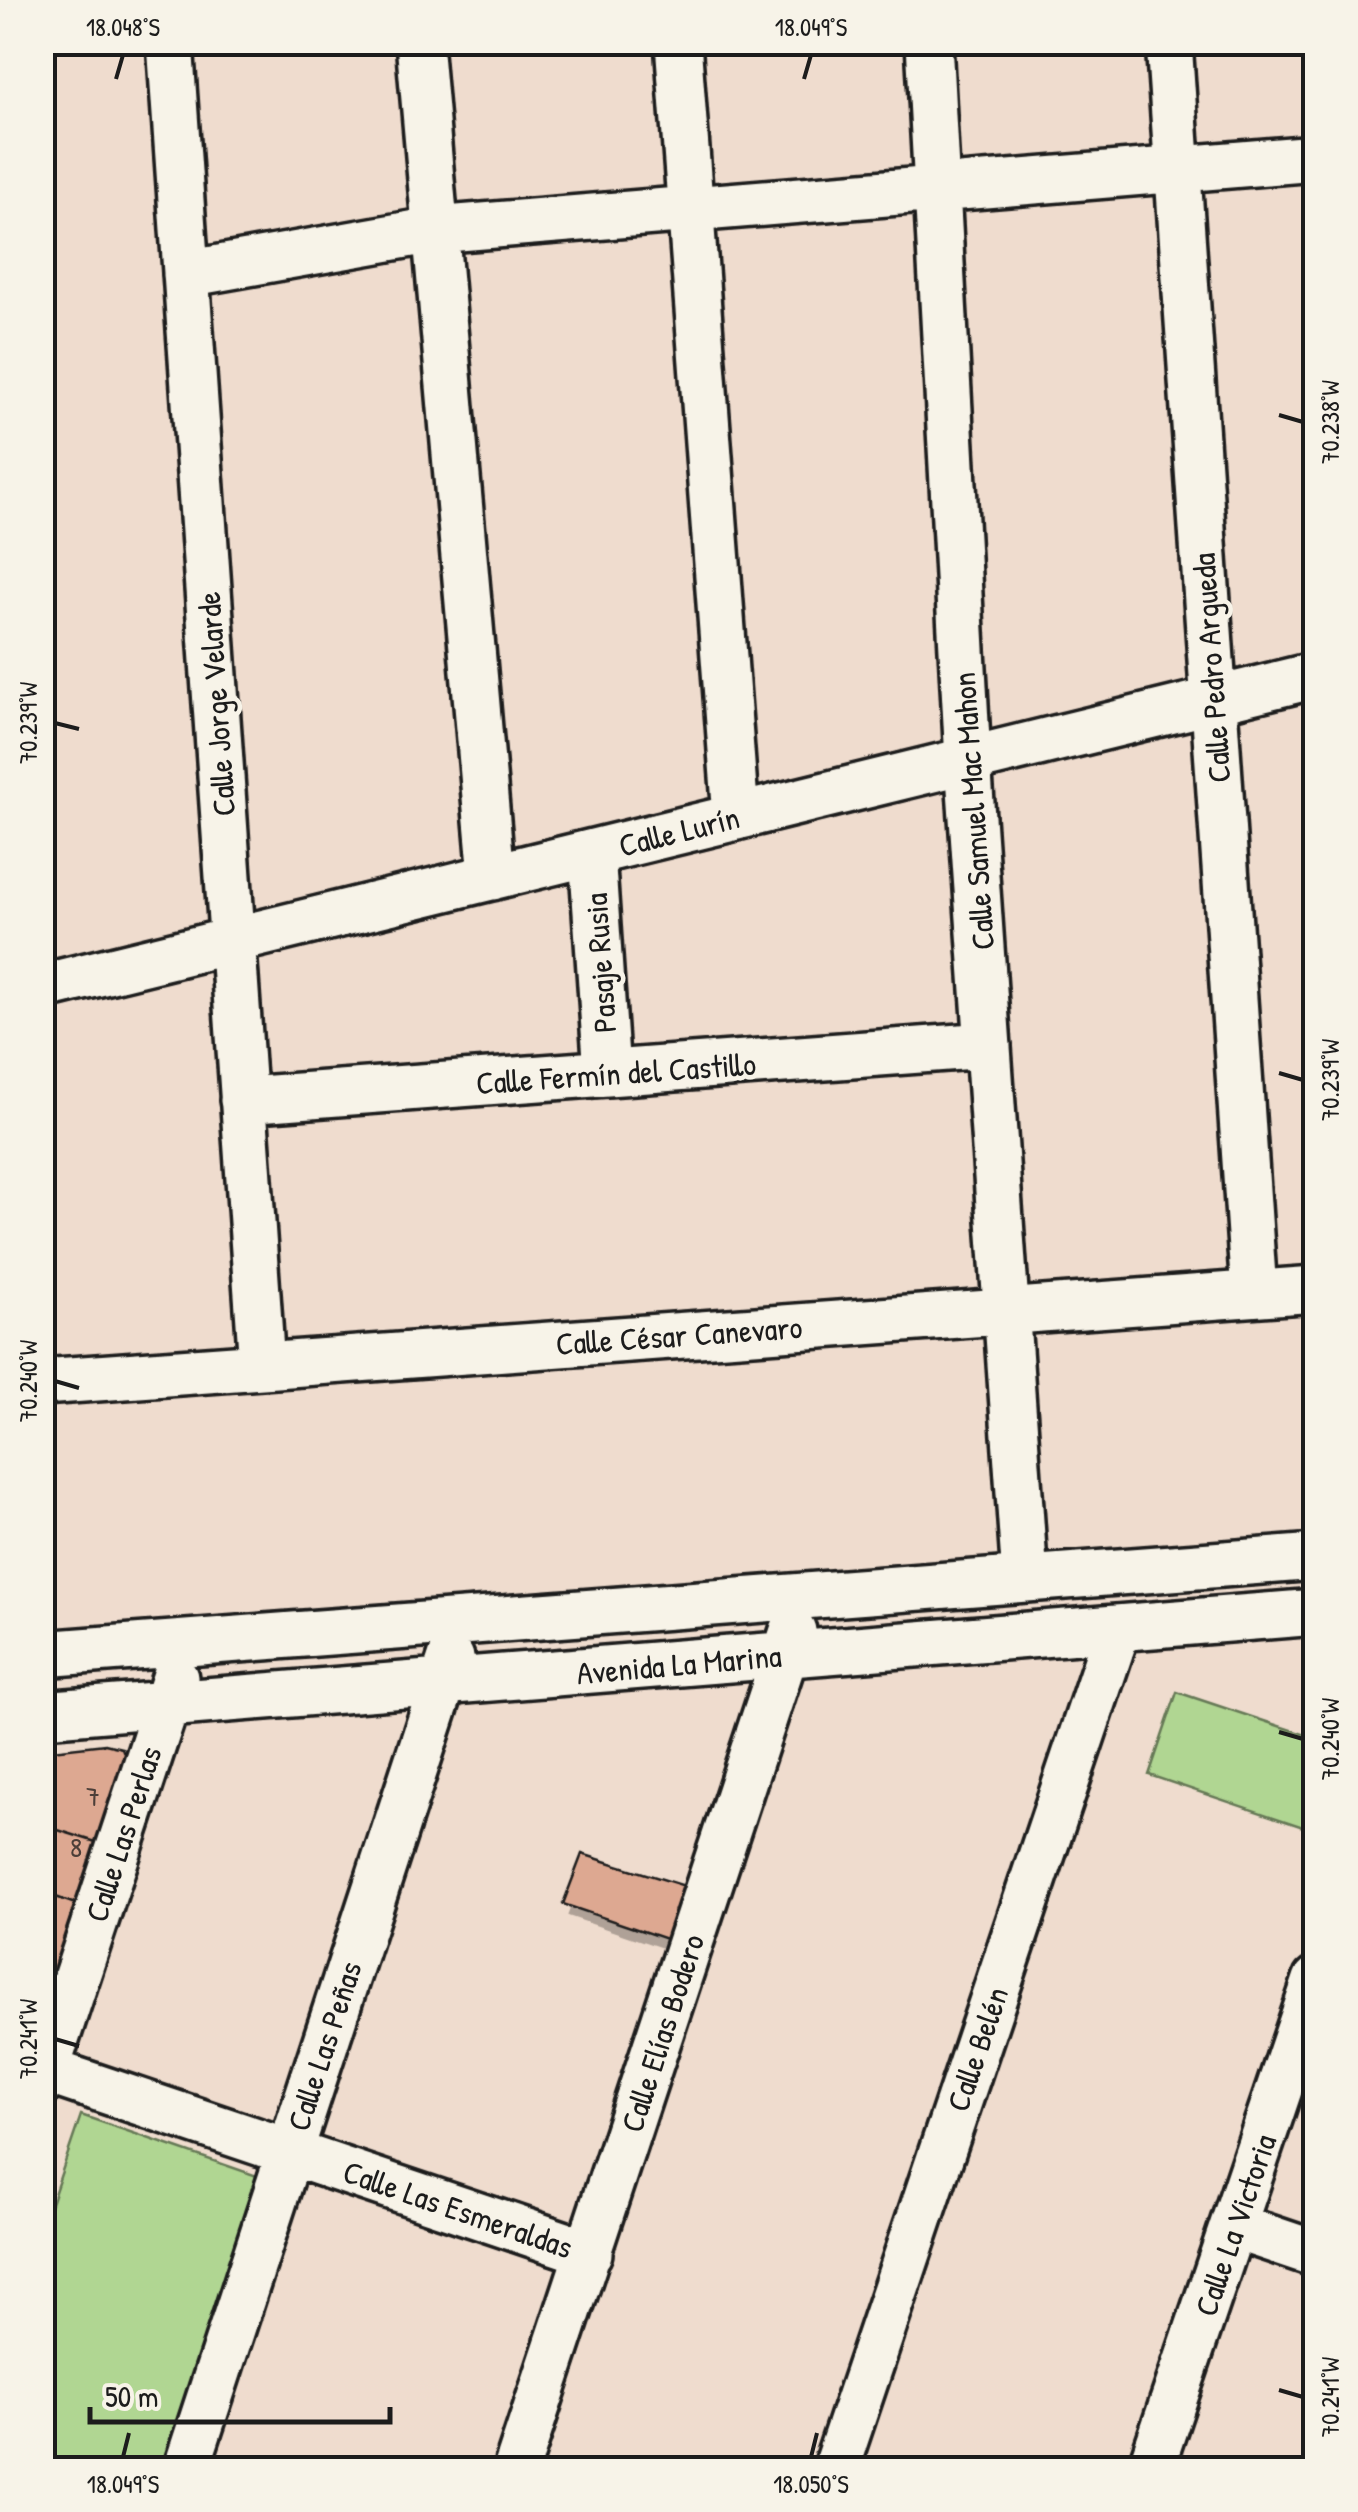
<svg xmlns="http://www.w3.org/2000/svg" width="1358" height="2512" viewBox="0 0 1358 2512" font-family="'Patrick Hand',sans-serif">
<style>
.green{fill:#b0d692;stroke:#667957;stroke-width:2.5}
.building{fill:#dda891;stroke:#1c1c1c;stroke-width:2.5;filter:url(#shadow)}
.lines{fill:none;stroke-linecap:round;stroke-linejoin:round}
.minor-casing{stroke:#1c1c1c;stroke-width:52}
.minor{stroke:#f7f3e8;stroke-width:45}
.ticks{fill:none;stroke:#1c1c1c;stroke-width:4}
.labels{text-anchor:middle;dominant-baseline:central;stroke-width:9;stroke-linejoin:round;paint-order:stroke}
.number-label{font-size:28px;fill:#4c3f39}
.street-label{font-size:32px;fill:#1c1c1c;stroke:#f7f3e8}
.neatline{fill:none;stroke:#1c1c1c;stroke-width:4}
.ticks-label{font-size:25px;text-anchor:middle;fill:#1c1c1c}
</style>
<defs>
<filter id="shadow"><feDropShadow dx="6" dy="11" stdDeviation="0" flood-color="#0004"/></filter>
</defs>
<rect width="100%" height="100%" fill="#efdcce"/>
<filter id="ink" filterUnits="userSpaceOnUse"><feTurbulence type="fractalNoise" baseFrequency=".01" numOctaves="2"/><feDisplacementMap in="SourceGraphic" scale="20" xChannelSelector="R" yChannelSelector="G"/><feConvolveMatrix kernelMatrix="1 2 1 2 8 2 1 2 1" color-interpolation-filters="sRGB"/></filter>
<g filter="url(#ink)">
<!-- green -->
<path class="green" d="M1177 1692 1315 1738V1831L1149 1775Z
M81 2115 260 2177 160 2469H64L43 2462V2227Z"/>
<!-- building -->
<path class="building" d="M105 1744 122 1748 128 1763 99 1843 42 1825V1751Z
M42 1825 99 1843 78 1905 42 1892Z
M582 1854 685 1886 669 1940 563 1904Z
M42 1892 78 1905 42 2008Z"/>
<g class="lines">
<!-- minor casing -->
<g class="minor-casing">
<path id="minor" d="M170 42 262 1366
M419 42 492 877
M678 42 736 817
M929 42 968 760 1025 1579
M1169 42 1254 1293
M186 274 434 230 1316 158
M592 853 607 1073
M42 987 1316 675
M243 1100 988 1045
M42 1382 1316 1289
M42 1654 1316 1557
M42 1714 1316 1612
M42 2069 589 2253
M42 2082 175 1678
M1236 2227 1316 2254
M186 2470 451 1658
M516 2470 793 1631
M835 2470 1118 1628
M1150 2470 1316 1980"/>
</g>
<!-- minor -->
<use href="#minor" class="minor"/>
</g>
</g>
<!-- ticks -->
<path class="ticks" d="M116 79 123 55M804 79 811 55M1279 415 1303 422M55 723 79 729M1279 1073 1303 1080M55 1381 79 1388M1279 1732 1303 1739M55 2039 79 2046M1279 2390 1303 2397M123 2457 129 2433M811 2457 817 2433"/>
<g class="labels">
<!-- number labels -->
<g class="number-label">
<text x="93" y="1796">7</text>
<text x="76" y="1847">8</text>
</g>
<!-- street labels -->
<g class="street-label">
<text transform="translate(1211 668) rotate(-94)">Calle Pedro Argueda</text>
<text transform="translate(216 704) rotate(-94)">Calle Jorge Velarde</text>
<text transform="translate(973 811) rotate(-94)">Calle Samuel Mac Mahon</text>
<text transform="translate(679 831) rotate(-14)">Calle Lurín</text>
<text transform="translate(600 963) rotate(-94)">Pasaje Rusia</text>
<text transform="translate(616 1073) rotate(-4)">Calle Fermín del Castillo</text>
<text transform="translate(679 1335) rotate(-4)">Calle César Canevaro</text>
<text transform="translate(679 1664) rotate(-5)">Avenida La Marina</text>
<text transform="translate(123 1834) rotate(-72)">Calle Las Perlas</text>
<text transform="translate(662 2033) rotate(-72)">Calle Elías Bodero</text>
<text transform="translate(324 2046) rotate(-72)">Calle Las Peñas</text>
<text transform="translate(977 2049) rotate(-71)">Calle Belén</text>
<text transform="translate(458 2209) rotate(19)">Calle Las Esmeraldas</text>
<text transform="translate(1235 2225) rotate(-71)">Calle La Victoria</text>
</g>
</g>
<!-- margin -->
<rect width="1358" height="2512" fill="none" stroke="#f7f3e8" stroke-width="110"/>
<!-- scale -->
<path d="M90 2407v15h300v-15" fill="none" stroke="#1c1c1c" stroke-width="5"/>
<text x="105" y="2407" font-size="30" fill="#1c1c1c" stroke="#f7f3e8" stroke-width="8" paint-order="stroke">50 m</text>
<rect x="55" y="55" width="1248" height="2402" class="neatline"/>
<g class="ticks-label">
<text x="123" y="36">18.048°S</text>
<text x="811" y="36">18.049°S</text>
<text transform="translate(1330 422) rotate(-90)" y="9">70.238°W</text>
<text transform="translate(28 723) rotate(-90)" y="9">70.239°W</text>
<text transform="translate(1330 1080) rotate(-90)" y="9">70.239°W</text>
<text transform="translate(28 1381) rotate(-90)" y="9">70.240°W</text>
<text transform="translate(1330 1739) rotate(-90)" y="9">70.240°W</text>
<text transform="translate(28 2039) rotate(-90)" y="9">70.241°W</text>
<text transform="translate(1330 2397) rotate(-90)" y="9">70.241°W</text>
<text x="123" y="2493">18.049°S</text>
<text x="811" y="2493">18.050°S</text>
</g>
</svg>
